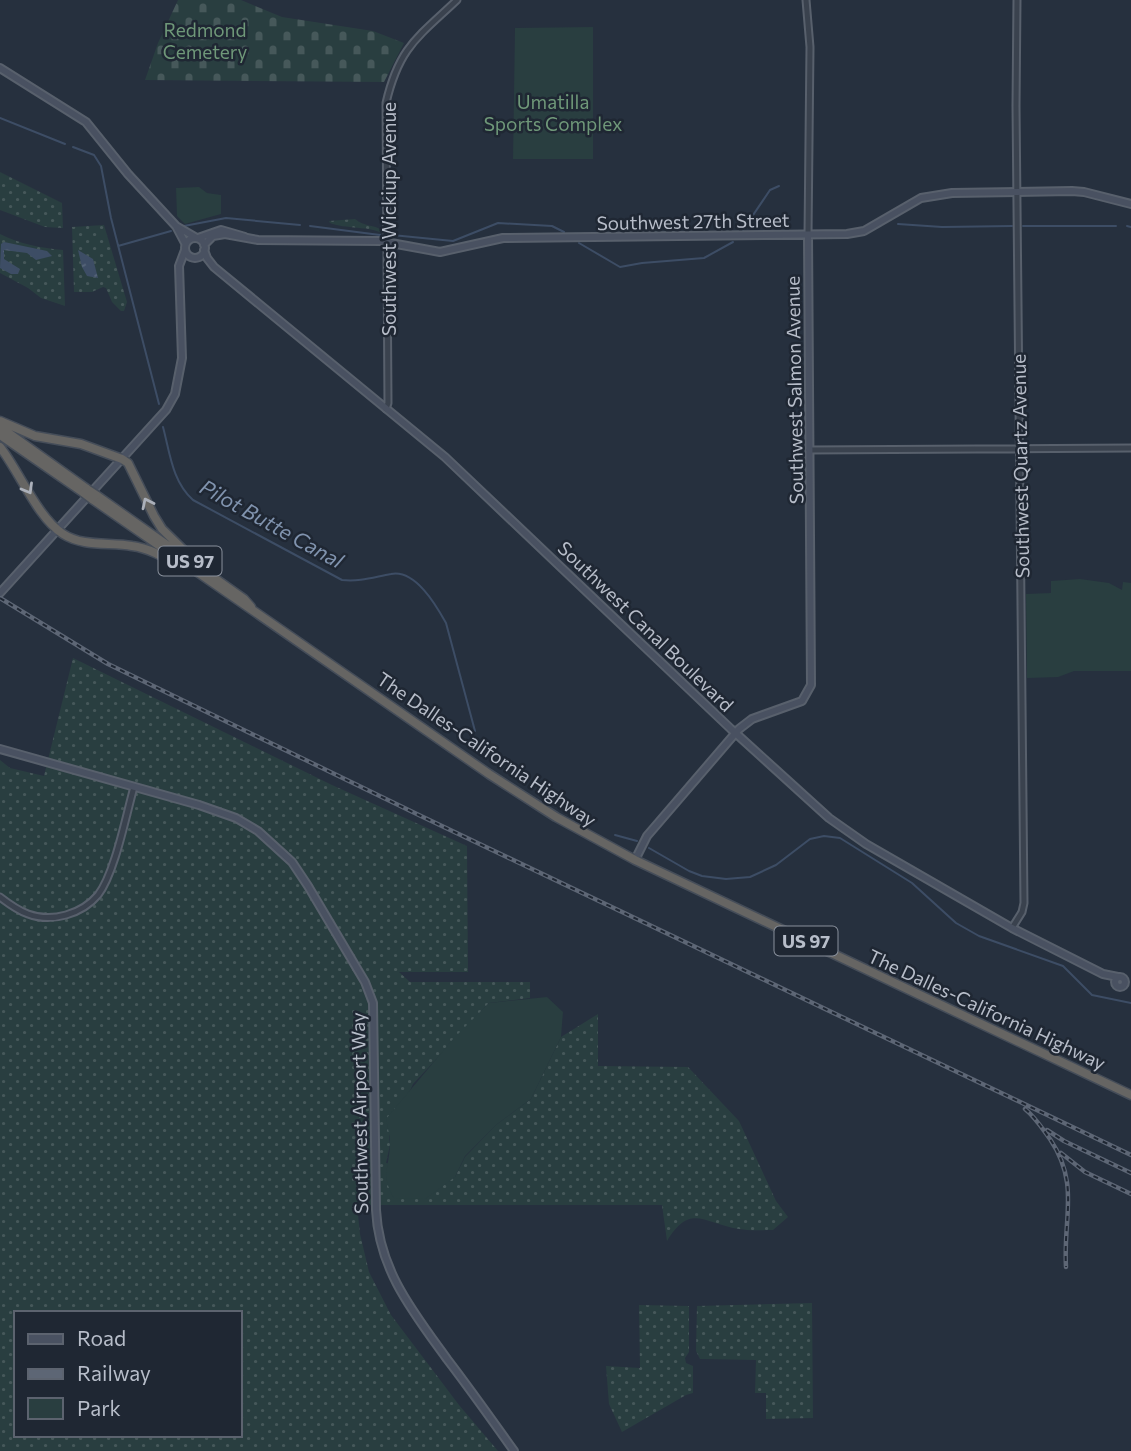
<svg xmlns="http://www.w3.org/2000/svg" width="1131" height="1451" viewBox="0 0 1131 1451" font-family="Commissioner,sans-serif">
<style>
.grass{fill:url(#grass-dots);fill-rule:evenodd}
.cemetery{fill:url(#cemetery-stones)}
.green{fill:#293e40}
.water{fill:url(#water-ripples)}
.lines{fill:none;stroke-linecap:round;stroke-linejoin:round}
.stream{stroke:#3d4d65;stroke-width:2}
.tertiary-casing{stroke:#58606c;stroke-width:9}
.secondary-casing{stroke:#58606c;stroke-width:10}
.trunk-casing{stroke:#454d59;stroke-width:11}
.tertiary{stroke:#3a424e;stroke-width:5}
.secondary{stroke:#495161;stroke-width:6}
.trunk{stroke:#666563;stroke-width:8}
.rail-casing{stroke:#5d6675;stroke-width:4.5}
.rail{stroke:#1f2733;stroke-width:2;stroke-dasharray:5;stroke-linecap:butt}
.trunk-bridge-casing{stroke:#454d59;stroke-width:11;stroke-linecap:butt}
.trunk-bridge{stroke:#666563;stroke-width:8}
.oneway{stroke:#abb0ba}
.labels{text-anchor:middle;dominant-baseline:central;stroke-width:5;stroke-linejoin:round;paint-order:stroke}
.shield{fill:#1f2733;stroke:#89909c;stroke-width:2}
.shield-label{font-size:18px;font-weight:bold;fill:#b7bdc9}
.park-label{font-size:19px;fill:#6f9879;stroke:#1f2733}
.street-label{font-size:19px;fill:#b7bdc9;stroke:#1f2733}
.water-label{font-size:21px;font-style:italic;fill:#8093ae;stroke:#1f2733}
</style>
<defs>
<pattern id="grass-dots" width="8" height="8" patternUnits="userSpaceOnUse" patternTransform="scale(1.75)"><rect width="8" height="8" fill="#293e40"/><path d="M2 2h.1M6 6h.1" fill="none" stroke="#46585a" stroke-width="1.8" stroke-linecap="round"/></pattern>
<pattern id="cemetery-stones" width="16" height="16" patternUnits="userSpaceOnUse" patternTransform="scale(1.75)"><rect width="16" height="16" fill="#293e40"/><path d="M2 7V4a2 2 0 0 1 4 0v3zM10 15v-3a2 2 0 0 1 4 0v3z" fill="#46585a"/></pattern>
<pattern id="water-ripples" width="26" height="14" patternUnits="userSpaceOnUse" patternTransform="scale(1.75)"><rect width="26" height="14" fill="#3d4d65"/><path d="M2 4q2-2 4 0t4 0M15 11q2-2 4 0t4 0" fill="none" stroke="#57657a"/></pattern>
</defs>
<rect width="100%" height="100%" fill="#26303e"/>
<!-- grass -->
<path class="grass" d="M0 172 62 203 63 228 45 227 0 210Z
M355 219C364 227 374 224 383 231V234C372 226 344 229 330 223L329 221Z
M104 225 127 302 124 311H121L112 302 106 288 103 287 92 292H74L72 227Z
M0 234C20 244 41 248 63 250L65 306 41 298 28 288 0 273Z
M73 658 332 785 467 846 468 972H399L410 982H530V998L489 1003 413 1084 389 1136 390 1145 386 1163 455 1177 465 1157 496 1125 531 1099 561 1037 598 1014V1066L688 1067 739 1121 776 1201 788 1217 773 1230C762 1230 750 1231 739 1229 704 1224 691 1202 667 1241L662 1205H357L360 1234 369 1272 391 1315 459 1405 498 1451H0V760L10 768 44 776ZM16 1313H240V1435H16Z
M812 1303 813 1418 766 1419V1393H755L756 1360 700 1359 696 1351 697 1306Z
M639 1305 689 1306V1352L685 1358 686 1363 693 1366V1393L686 1395 622 1432 609 1404 606 1366 640 1368Z"/>
<!-- cemetery -->
<path class="cemetery" d="M178 0H241L282 17 373 31 404 43 384 82 145 80 158 43Z"/>
<!-- green -->
<path class="green" d="M593 27V159H513L515 28Z
M199 187 207 193 221 195V214L185 224 177 216 176 188Z
M1080 579 1109 583 1122 590 1123 582 1131 583V671H1074L1058 677 1027 678 1026 594 1051 593V581Z
M547 997 563 1012 561 1037 531 1099 496 1125 465 1156 455 1177 425 1199 394 1198C380 1176 390 1165 390 1142 390 1134 387 1126 386 1119L453 1039 489 1003Z"/>
<!-- water -->
<path class="water" d="M4 242 47 251 52 256 36 260 27 253 4 250V259L20 269 18 274H11L0 268 1 244Z
M78 250 93 259 98 278 87 276 82 267Z"/>
<g class="lines">
<!-- stream -->
<path class="stream" d="M0 118 65 144
M73 147 94 155 101 166 111 218 159 404
M898 224 942 227 1012 226
M184 226 226 218 300 225
M310 226 380 235
M1023 226H1116
M1127 226 1131 227
M743 230 770 190 779 186
M392 235 453 241 498 223 552 226 564 232
M579 243 620 267 642 263 704 258 733 242
M118 246 171 231
M163 427C170 453 172 481 193 500L342 580C360 582 374 577 391 574 415 569 436 605 446 623L475 731
M615 835 637 841
M649 848 689 871 702 876 726 879 750 877 776 865 810 839 824 836 840 838 912 883 956 923 979 936 1063 966 1092 995 1131 1003"/>
<!-- tertiary casing -->
<g class="tertiary-casing">
<path id="tertiary" d="M806 0 810 47 808 235
M386 409 388 403 386 103C399 47 418 37 457 0
M809 450 1131 448
M0 897C9 904 17 910 28 914 52 923 82 914 98 895 115 873 126 815 134 787
M1012 928 1022 912 1024 903 1016 106 1017 0"/>
</g>
<!-- secondary casing -->
<g class="secondary-casing">
<path id="secondary" d="M0 68 86 122 128 174 176 226 195 237
M176 226 185 243
M185 248a10 10 0 1 1 20 0a10 10 0 1 1-20 0Z
M198 238 221 230 245 237
M204 245 213 236 225 234 258 240 380 241 440 252 503 238 847 234 864 231 921 198 952 193 1072 191 1084 192 1131 204
M204 250 207 258 214 267 445 457 731 729 829 818 866 844 1012 928 1103 974 1118 977
M0 593 166 410 175 394 182 358 179 266 185 250
M0 749 199 805 236 818 258 831 292 862 308 886 365 982 373 1003 376 1210C379 1270 413 1312 447 1359 470 1389 492 1420 514 1451
M635 860 647 836 739 729 752 719 802 701 811 685 808 235
M1115 982a5 5 0 1 1 10 0a5 5 0 1 1-10 0Z"/>
</g>
<!-- trunk casing -->
<g class="trunk-casing">
<path id="trunk" d="M0 421 35 436 81 444 122 459 128 463 154 516 162 529 207 573
M0 427 87 489
M0 435 84 493
M0 447C19 471 37 517 63 534 83 547 110 542 132 546 148 548 162 556 176 564
M96 495 184 557
M92 499 489 774 556 817 635 860 1131 1095
M203 570 244 599 251 607"/>
</g>
<!-- tertiary -->
<use href="#tertiary" class="tertiary"/>
<!-- secondary -->
<use href="#secondary" class="secondary"/>
<!-- trunk -->
<use href="#trunk" class="trunk"/>
<!-- rail casing -->
<g class="rail-casing">
<path id="rail" d="M0 598 108 664 423 817 1131 1155
M1025 1109C1035 1117 1042 1128 1050 1139 1080 1184 1063 1217 1066 1267
M1047 1130 1064 1141 1131 1173
M1061 1153 1085 1172 1131 1194"/>
</g>
<!-- rail -->
<use href="#rail" class="rail"/>
<!-- trunk-bridge casing -->
<g class="trunk-bridge-casing">
<path id="trunk-bridge" d="M87 489 96 495
M84 493 92 499"/>
</g>
<!-- trunk-bridge -->
<use href="#trunk-bridge" class="trunk-bridge"/>
</g>
<!-- one-way arrows -->
<defs><path id="oneway-chevron" d="M-2-3.5L2.5 0L-2 3.5" fill="none" stroke-width="1.6" stroke-linecap="round" stroke-linejoin="round" transform="scale(1.75)"/></defs>
<g class="oneway">
<use href="#oneway-chevron" transform="translate(28 489) rotate(60)"/>
<use href="#oneway-chevron" transform="translate(147 503) rotate(-116)"/>
</g>
<g class="labels">
<!-- shield labels -->
<g class="shield">
<rect x="158.5" y="546.5" width="63" height="29" rx="5"/>
<rect x="774.5" y="926.5" width="63" height="29" rx="5"/>
</g>
<g class="shield-label">
<text x="190" y="561">US 97</text>
<text x="806" y="941">US 97</text>
</g>
<!-- park labels -->
<g class="park-label">
<text x="205" y="29">Redmond<tspan x="205" dy="22">Cemetery</tspan></text>
<text x="553" y="101">Umatilla<tspan x="553" dy="22">Sports Complex</tspan></text>
</g>
<!-- street labels -->
<g class="street-label">
<text transform="translate(388 219) rotate(-90)">Southwest Wickiup Avenue</text>
<text transform="translate(693 221) rotate(-1)">Southwest 27th Street</text>
<text transform="translate(794 390) rotate(-91)">Southwest Salmon Avenue</text>
<text transform="translate(1020 466) rotate(-91)">Southwest Quartz Avenue</text>
<text transform="translate(646 626) rotate(44)">Southwest Canal Boulevard</text>
<text transform="translate(487 749) rotate(34)">The Dalles-California Highway</text>
<text transform="translate(987 1009) rotate(25)">The Dalles-California Highway</text>
<text transform="translate(359 1113) rotate(-91)">Southwest Airport Way</text>
</g>
<!-- water labels -->
<g class="water-label">
<text transform="translate(272 523) rotate(29)">Pilot Butte Canal</text>
</g>
</g>
<!-- legend -->
<rect x="14" y="1311" width="228" height="126" fill="#1f2733" stroke="#5c636f" stroke-width="2"/>
<rect x="28" y="1334" width="35" height="10" fill="#495161" stroke="#5c636f" stroke-width="2"/>
<text x="77" y="1346" font-size="21" fill="#b7bdc9">Road</text>
<rect x="28" y="1369" width="35" height="10" fill="#5d6675" stroke="#5c636f" stroke-width="2"/>
<text x="77" y="1381" font-size="21" fill="#b7bdc9">Railway</text>
<rect x="28" y="1398" width="35" height="21" fill="#293e40" stroke="#5c636f" stroke-width="2"/>
<text x="77" y="1416" font-size="21" fill="#b7bdc9">Park</text>
</svg>
